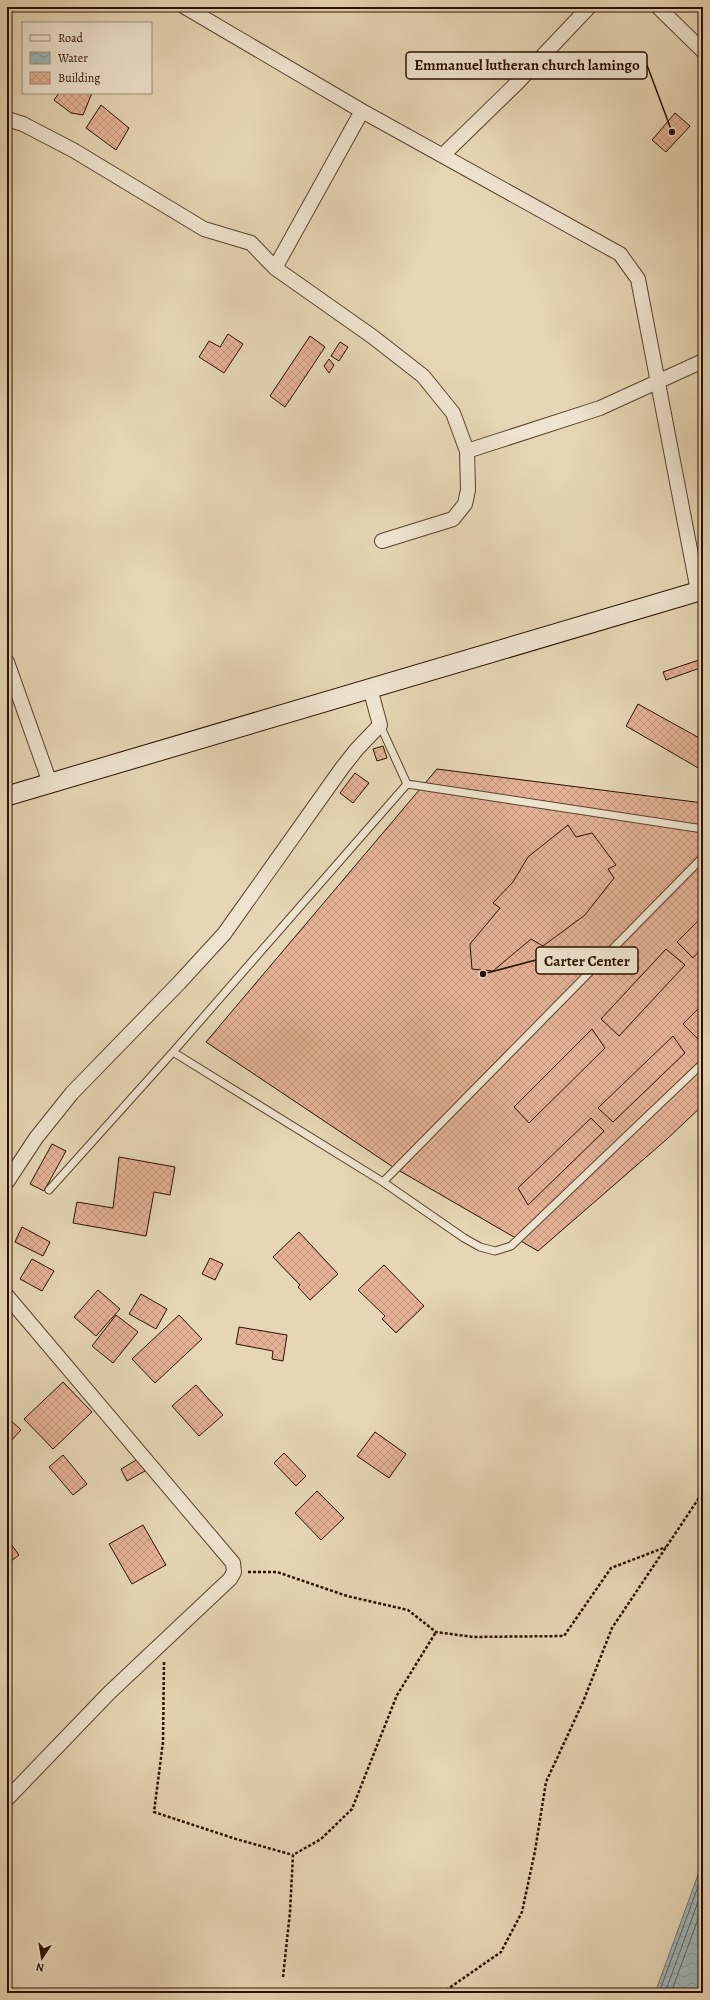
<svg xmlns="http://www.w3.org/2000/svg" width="710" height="2000" viewBox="0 0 710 2000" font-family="Alegreya,serif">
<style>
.water{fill:url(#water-waves);stroke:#6f7470}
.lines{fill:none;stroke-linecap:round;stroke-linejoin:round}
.shore{stroke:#64635d;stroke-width:1}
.building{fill:url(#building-cross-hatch);stroke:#2a1000}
.lane-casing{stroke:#59422d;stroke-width:9}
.street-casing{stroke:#59422d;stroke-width:16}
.secondary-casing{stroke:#2a1000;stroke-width:21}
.path{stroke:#2a1000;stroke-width:2.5;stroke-dasharray:3 2;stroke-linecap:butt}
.lane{stroke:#efe4cf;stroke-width:7}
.street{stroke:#efe4cf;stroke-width:14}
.secondary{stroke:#efe4cf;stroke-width:19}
.leader{fill:none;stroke:#2a1000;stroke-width:1.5}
.callout-dot{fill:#2a1000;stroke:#efe4cf;stroke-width:1.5}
.callout{fill:#efe4cf;stroke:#2a1000;stroke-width:1.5}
.callout-label{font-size:15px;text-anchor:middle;font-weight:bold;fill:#2a1000}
</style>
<defs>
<pattern id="water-waves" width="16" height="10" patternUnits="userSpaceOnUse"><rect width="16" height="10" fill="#9db6ba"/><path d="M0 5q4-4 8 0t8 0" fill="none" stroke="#879b9e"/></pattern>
<pattern id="building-cross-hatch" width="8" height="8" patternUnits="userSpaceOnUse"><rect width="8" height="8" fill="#e5b296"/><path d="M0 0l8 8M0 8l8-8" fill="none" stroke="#c59880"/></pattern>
</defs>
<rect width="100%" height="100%" fill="#e6d6b5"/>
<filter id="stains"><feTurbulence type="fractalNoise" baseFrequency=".005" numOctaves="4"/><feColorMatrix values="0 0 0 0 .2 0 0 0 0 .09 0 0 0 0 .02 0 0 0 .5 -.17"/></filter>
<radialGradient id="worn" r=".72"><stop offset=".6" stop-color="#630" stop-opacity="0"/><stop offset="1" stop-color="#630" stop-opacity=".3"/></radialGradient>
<!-- water -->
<path class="water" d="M703 1861V1993H655Z"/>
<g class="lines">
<!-- shore -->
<path class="shore" d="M659 1993 703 1873
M665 1993 703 1888
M671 1993 703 1905"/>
</g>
<!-- building -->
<path class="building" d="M59 93H92L83 115 71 113 54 100Z
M101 105 129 128 116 150 86 128Z
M675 113 690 126 666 152 652 140Z
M228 334 243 344 224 373 199 357 209 341 220 347Z
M310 336 325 347 285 407 270 396Z
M340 342 348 347 339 361 331 356Z
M329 359 334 365 329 373 324 366Z
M702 659 703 667 666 680 663 672Z
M638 704 703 740V763L700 769 626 726Z
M383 746 387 758 377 761 373 749Z
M437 769 703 803V1105L667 1139 538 1251 393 1167 206 1042Z
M355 773 369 783 353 803 340 793Z
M568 825 576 837 592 833 616 865 608 869 614 878 585 915 543 946 531 939 493 971 472 969 470 944 500 908 493 903 513 882 528 857Z
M703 916V947L693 958 677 942Z
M666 949 685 965 619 1036 601 1019Z
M703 1004V1034L698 1039 683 1024Z
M592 1029 605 1048 529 1123 514 1107Z
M673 1036 685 1053 613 1122 598 1108Z
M591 1118 604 1131 528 1205 518 1188Z
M52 1144 66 1151 44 1191 30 1184Z
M119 1157 175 1167 170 1195 154 1192 146 1236 73 1223 77 1202 113 1208Z
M22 1227 50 1242 43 1256 15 1242Z
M299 1232 338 1274 310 1300 298 1287 300 1285 273 1257Z
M210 1258 223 1264 215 1280 202 1274Z
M32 1259 54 1271 42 1291 20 1279Z
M384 1265 424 1306 396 1333 382 1319 385 1316 358 1290Z
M98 1290 120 1309 96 1336 74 1317Z
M141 1294 167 1309 156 1329 129 1314Z
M116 1315 138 1332 113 1363 92 1346Z
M179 1315 202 1339 155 1383 132 1359Z
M239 1327 287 1335 283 1361 272 1359 273 1351 236 1344Z
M63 1382 92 1412 53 1449 24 1419Z
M196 1385 223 1415 199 1436 172 1406Z
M7 1417 21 1430 7 1445Z
M375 1432 406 1454 389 1478 357 1456Z
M284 1453 306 1476 296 1486 274 1463Z
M63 1455 87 1484 73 1495 49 1467Z
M138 1459 145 1471 127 1481 121 1469Z
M317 1491 344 1518 321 1540 295 1513Z
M143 1525 166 1565 132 1584 109 1544Z
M11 1544 19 1555 7 1564V1548Z"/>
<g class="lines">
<!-- lane casing -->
<g class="lane-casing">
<path id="lane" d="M380 725 407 784 703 829
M173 1052 383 1182 464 1238 480 1247 495 1251 511 1246 703 1063
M383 1182 703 857
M49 1190 173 1052 407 784"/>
</g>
<!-- street casing -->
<g class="street-casing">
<path id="street" d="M185 7 362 111
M658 7 703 51
M7 119 23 124 73 150 204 229 251 243 275 268 373 337 423 376 453 413 467 451 468 490 465 504 453 519 382 541
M443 155 517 83 589 7
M275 268 362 111 620 254 638 279 698 591
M467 451 600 408 703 361
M7 662 50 783
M7 1182 36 1138 72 1093 179 983 224 934 342 768 357 749 380 725 370 688
M7 1296 233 1563 234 1572 230 1579 109 1693 7 1799"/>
</g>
<!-- secondary casing -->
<g class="secondary-casing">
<path id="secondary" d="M7 796 703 590"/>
</g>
<!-- path -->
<path class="path" d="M248 1572H277L347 1596 408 1610 436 1632 473 1637 564 1636 611 1568 666 1547
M164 1662 163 1742 154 1812 236 1839 293 1855
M283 1977 290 1912 293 1855 321 1839 352 1809 397 1695 436 1632
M442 1993 501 1952 522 1912 535 1851 546 1782 583 1702 612 1628 703 1492"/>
<!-- lane -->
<use href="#lane" class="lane"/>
<!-- street -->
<use href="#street" class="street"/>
<!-- secondary -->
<use href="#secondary" class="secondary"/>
</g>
<!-- callouts -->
<path class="leader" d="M672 132L647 65M483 974L536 960"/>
<g class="callout-dot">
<circle cx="672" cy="132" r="4"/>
<circle cx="483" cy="974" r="4"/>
</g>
<g class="callout">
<rect x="406" y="52" width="241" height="27" rx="4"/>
<rect x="536" y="947" width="102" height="27" rx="4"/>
</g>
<g class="callout-label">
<text x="527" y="70">Emmanuel lutheran church lamingo</text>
<text x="587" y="966">Carter Center</text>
</g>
<!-- margin -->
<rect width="710" height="2000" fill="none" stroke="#e6d6b5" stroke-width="24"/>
<rect x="8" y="8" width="694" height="1984" fill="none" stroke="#2a1000" stroke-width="2"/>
<rect x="12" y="12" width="686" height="1976" fill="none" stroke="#2a1000"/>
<!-- legend -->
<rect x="22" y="22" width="130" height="72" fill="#efe4cf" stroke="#a08f7c"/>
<rect x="30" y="35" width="20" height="6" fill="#efe4cf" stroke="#a08f7c"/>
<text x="58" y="42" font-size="12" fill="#2a1000">Road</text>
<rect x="30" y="52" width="20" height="12" fill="url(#water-waves)" stroke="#a08f7c"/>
<text x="58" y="62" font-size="12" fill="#2a1000">Water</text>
<rect x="30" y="72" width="20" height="12" fill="url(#building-cross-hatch)" stroke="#a08f7c"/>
<text x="58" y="82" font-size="12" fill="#2a1000">Building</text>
<!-- north arrow -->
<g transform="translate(42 1958) rotate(192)" stroke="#efe4cf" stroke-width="3" paint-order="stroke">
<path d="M0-3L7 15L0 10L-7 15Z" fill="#2a1000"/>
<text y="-6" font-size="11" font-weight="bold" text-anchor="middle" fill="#2a1000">N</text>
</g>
<rect width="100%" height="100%" filter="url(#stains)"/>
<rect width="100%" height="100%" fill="url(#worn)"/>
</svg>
